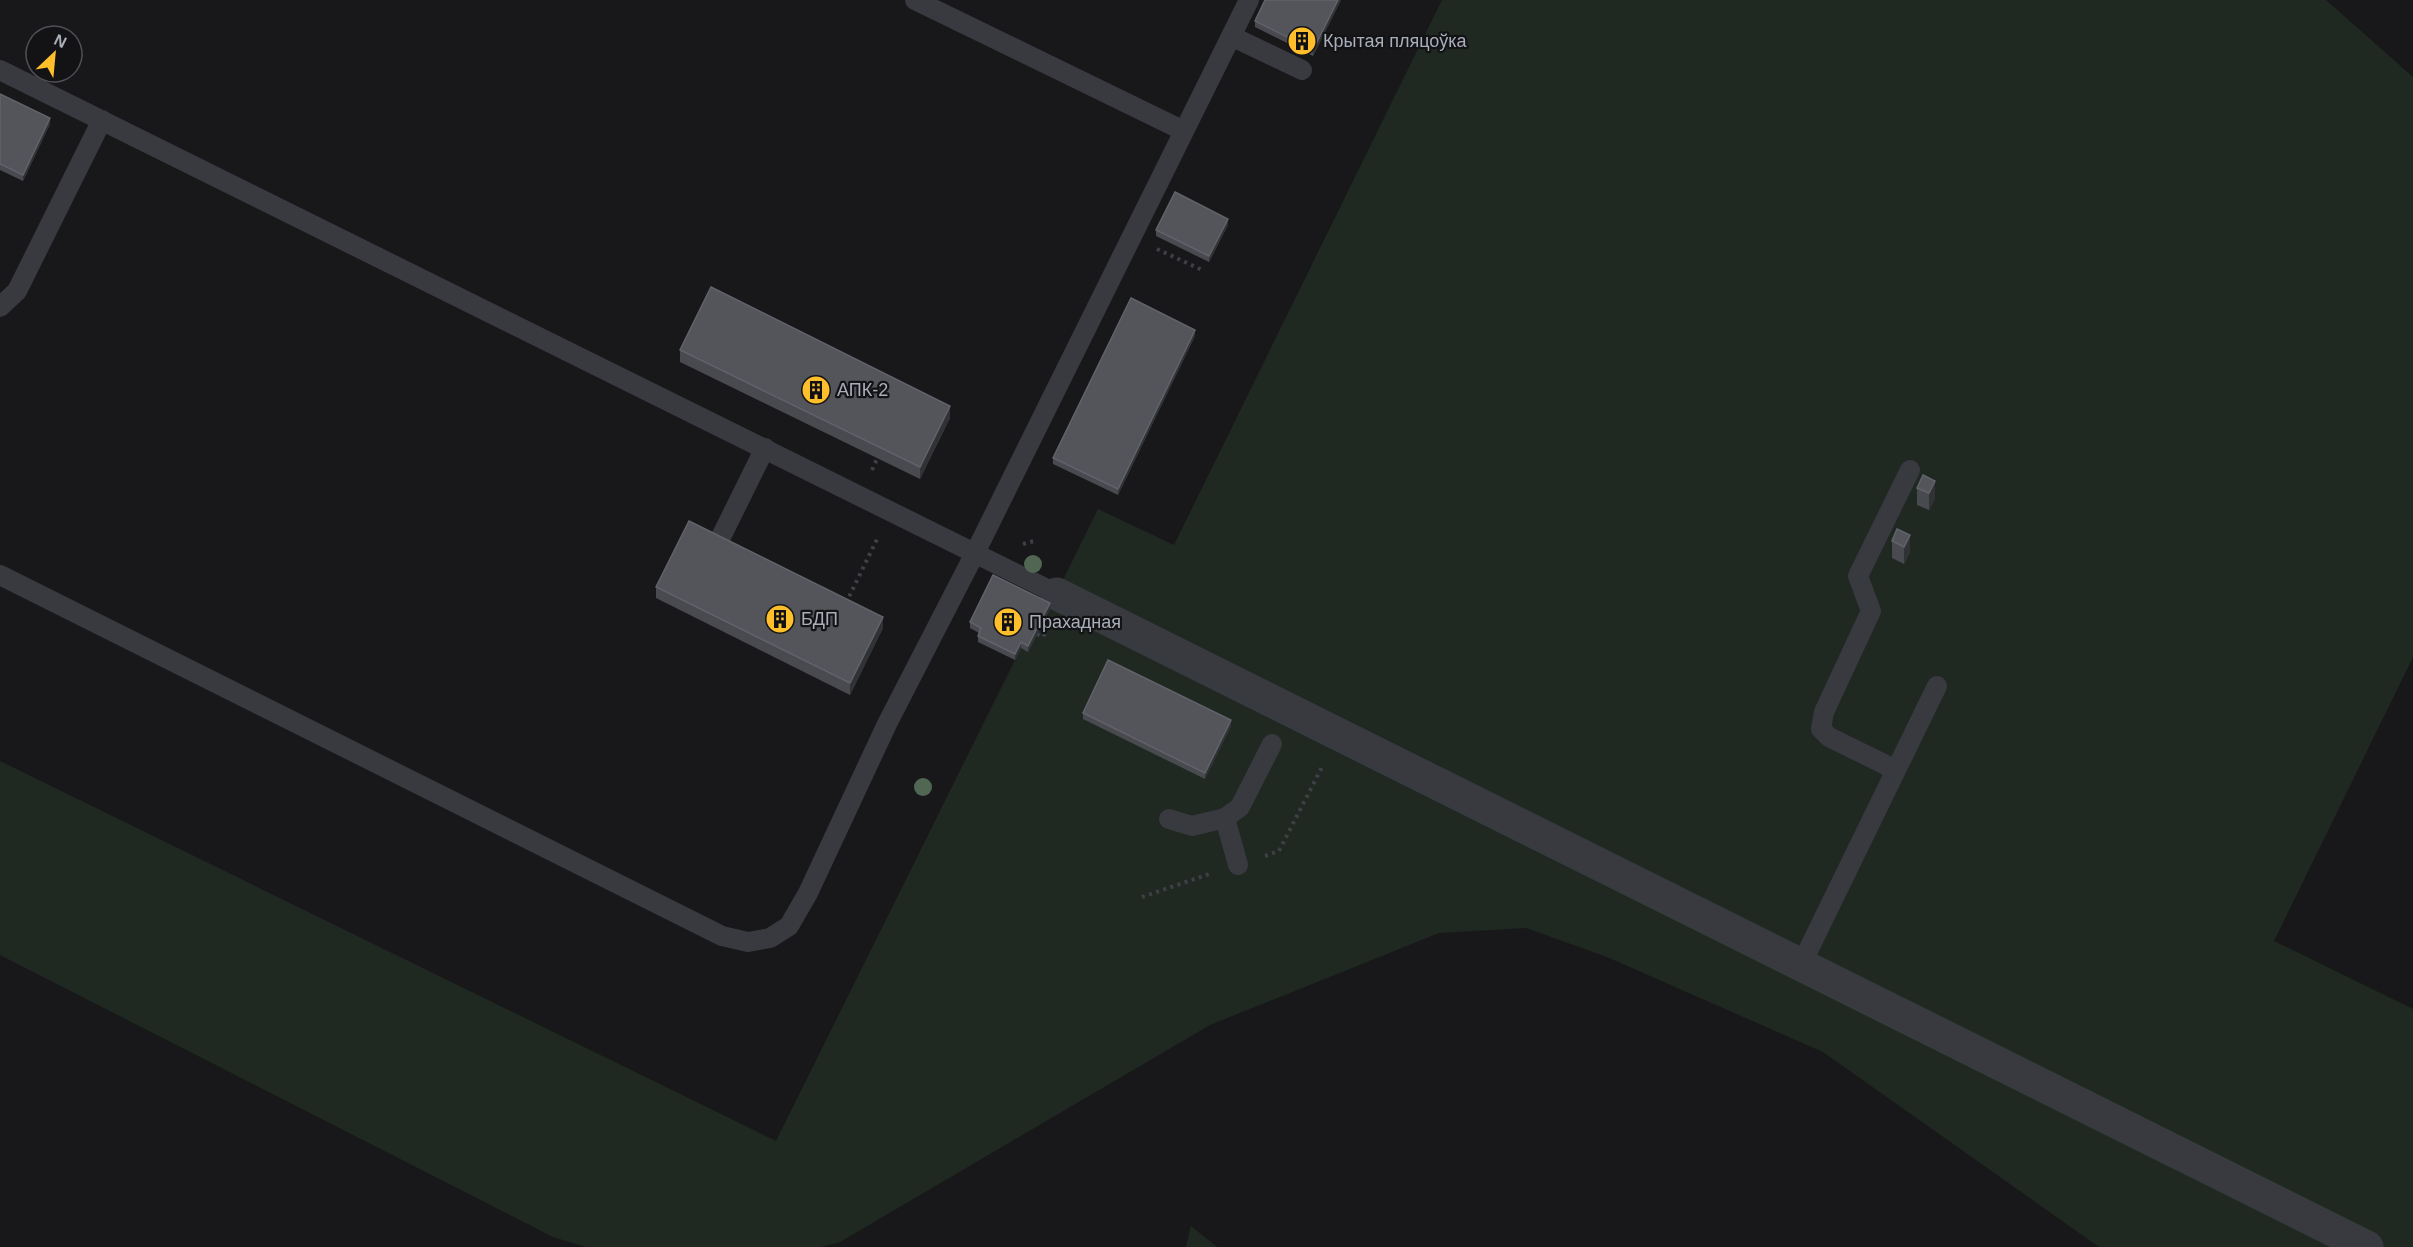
<svg xmlns="http://www.w3.org/2000/svg" width="2413" height="1247" viewBox="0 0 2413 1247" font-family="Helvetica,sans-serif">
<style>
.green{fill:#1f2921}
.lines{fill:none;stroke-linecap:round;stroke-linejoin:round}
.path{stroke:#3e4047;stroke-width:4;stroke-dasharray:3 4.5;stroke-linecap:butt}
.service{stroke:#393940;stroke-width:20}
.minor{stroke:#393940;stroke-width:33}
.tree{fill:#516754}
.wall{fill:#494a4f}
.shaded-wall{fill:#313235}
.building{fill:#54555b;stroke:#61636a;stroke-width:1.5}
.labels{text-anchor:middle;dominant-baseline:central;stroke-width:4.5;stroke-linejoin:round;paint-order:stroke}
.poi-label{font-size:18px;fill:#a9aebb;stroke:#131315;text-anchor:start}
</style>
<rect width="100%" height="100%" fill="#18181a"/>
<!-- green -->
<path class="green" d="M1442 0H2326L2413 77V657L2274 941 2413 1009V1247H2099L1823 1052 1607 957 1526 928 1439 933 1210 1025 840 1242 821 1247H586L553 1237 0 955V761L776 1141 1015 660 1021 648 1028 651 1098 509 1174 545Z
M1191 1225V1226L1217 1247H1186Z"/>
<g class="lines">
<!-- path -->
<path class="path" d="M1157 249 1202 270
M872 470 877 459
M1023 544 1034 541
M846 603 878 537
M1037 634 1043 637 1048 627
M1265 856 1279 851 1322 767
M1142 897 1212 873"/>
<!-- service -->
<path class="service" d="M915 0 1184 131
M1231 36 1302 70
M0 70 1057 594
M0 307 17 291 102 120
M717 545 765 448
M0 575 722 936 748 942 770 938 789 926 808 893 887 724 975 553 1249 0
M1896 770 1829 737 1821 729 1824 712 1871 611 1858 576 1910 470
M1225 818 1238 865
M1169 819 1192 826 1225 818 1240 807 1272 744
M1801 965 1937 686"/>
<!-- minor -->
<path class="minor" d="M1057 594 2367 1247"/>
</g>
<!-- trees -->
<g class="tree">
<circle cx="1033" cy="564" r="9"/>
<circle cx="923" cy="787" r="9"/>
</g>
<!-- wall -->
<path class="wall" d="M1341 0 1313 56 1255 27V21Z
M0 94 50 124 23 181 0 170Z
M1228 225 1209 262 1156 236V230Z
M1195 336 1118 495 1053 464V458Z
M680 350 950 418 920 479 680 362Z
M1923 475 1935 498 1929 510 1917 505V488Z
M1897 529 1910 552 1904 564 1892 558V541Z
M656 587 883 628 850 695 656 598Z
M1050 609 1028 652 1021 648 1015 660 978 642V636L979 633 970 628V622Z
M1083 713 1231 726 1205 779 1083 719Z"/>
<!-- shaded-wall -->
<path class="shaded-wall" d="M1338 0H1341L1313 56V50Z
M50 118V124L23 181V175Z
M1228 219V225L1209 262V256Z
M1195 330V336L1118 495V489Z
M950 406V418L920 479V467Z
M1935 481V498L1929 510V493Z
M1910 535V552L1904 564V547Z
M1050 603V609L1028 652V646Z
M883 617V628L850 695V683Z
M1021 642V648L1015 660V654Z
M1231 720V726L1205 779V773Z"/>
<!-- building -->
<path class="building" d="M1265 0H1338L1313 50 1255 21Z
M0 94 50 118 23 175 0 164Z
M1175 192 1228 219 1209 256 1156 230Z
M711 287 950 406 920 467 680 350Z
M1131 298 1195 330 1118 489 1053 458Z
M1923 475 1935 481 1929 493 1917 488Z
M689 521 883 617 850 683 656 587Z
M1897 529 1910 535 1904 547 1892 541Z
M993 575 1050 603 1028 646 1021 642 1015 654 978 636 981 628 970 622Z
M1108 660 1231 720 1205 773 1083 713Z"/>
<!-- icons -->
<defs>
<g id="building-disc" transform="scale(1.5)"><circle r="9.5" fill="#ffbf2b" stroke="#131315"/><path d="M-4-6H4V6H1V3H-1V6H-4ZM-2.5-4.3h1.7v1.8h-1.7ZM.8-4.3h1.7v1.8H.8ZM-2.5-1h1.7V.8h-1.7ZM.8-1h1.7V.8H.8Z" fill="#111"/></g>
</defs>
<g fill-rule="evenodd">
<use href="#building-disc" x="1302" y="41"/>
<use href="#building-disc" x="816" y="390"/>
<use href="#building-disc" x="780" y="619"/>
<use href="#building-disc" x="1008" y="622"/>
</g>
<g class="labels">
<!-- poi labels -->
<g class="poi-label">
<text x="1323" y="41">Крытая пляцоўка</text>
<text x="837" y="390">АПК-2</text>
<text x="801" y="619">БДП</text>
<text x="1029" y="622">Прахадная</text>
</g>
</g>
<!-- north arrow -->
<g transform="translate(54 54) rotate(26)"><circle r="28" fill="#131315" stroke="#4f5157" stroke-width="1.5"/>
<path d="M0-4.5L10 22L0 15L-10 22Z" fill="#ffbf2b"/>
<text y="-9" font-size="16" font-weight="bold" text-anchor="middle" fill="#a9aebb">N</text>
</g>
</svg>
